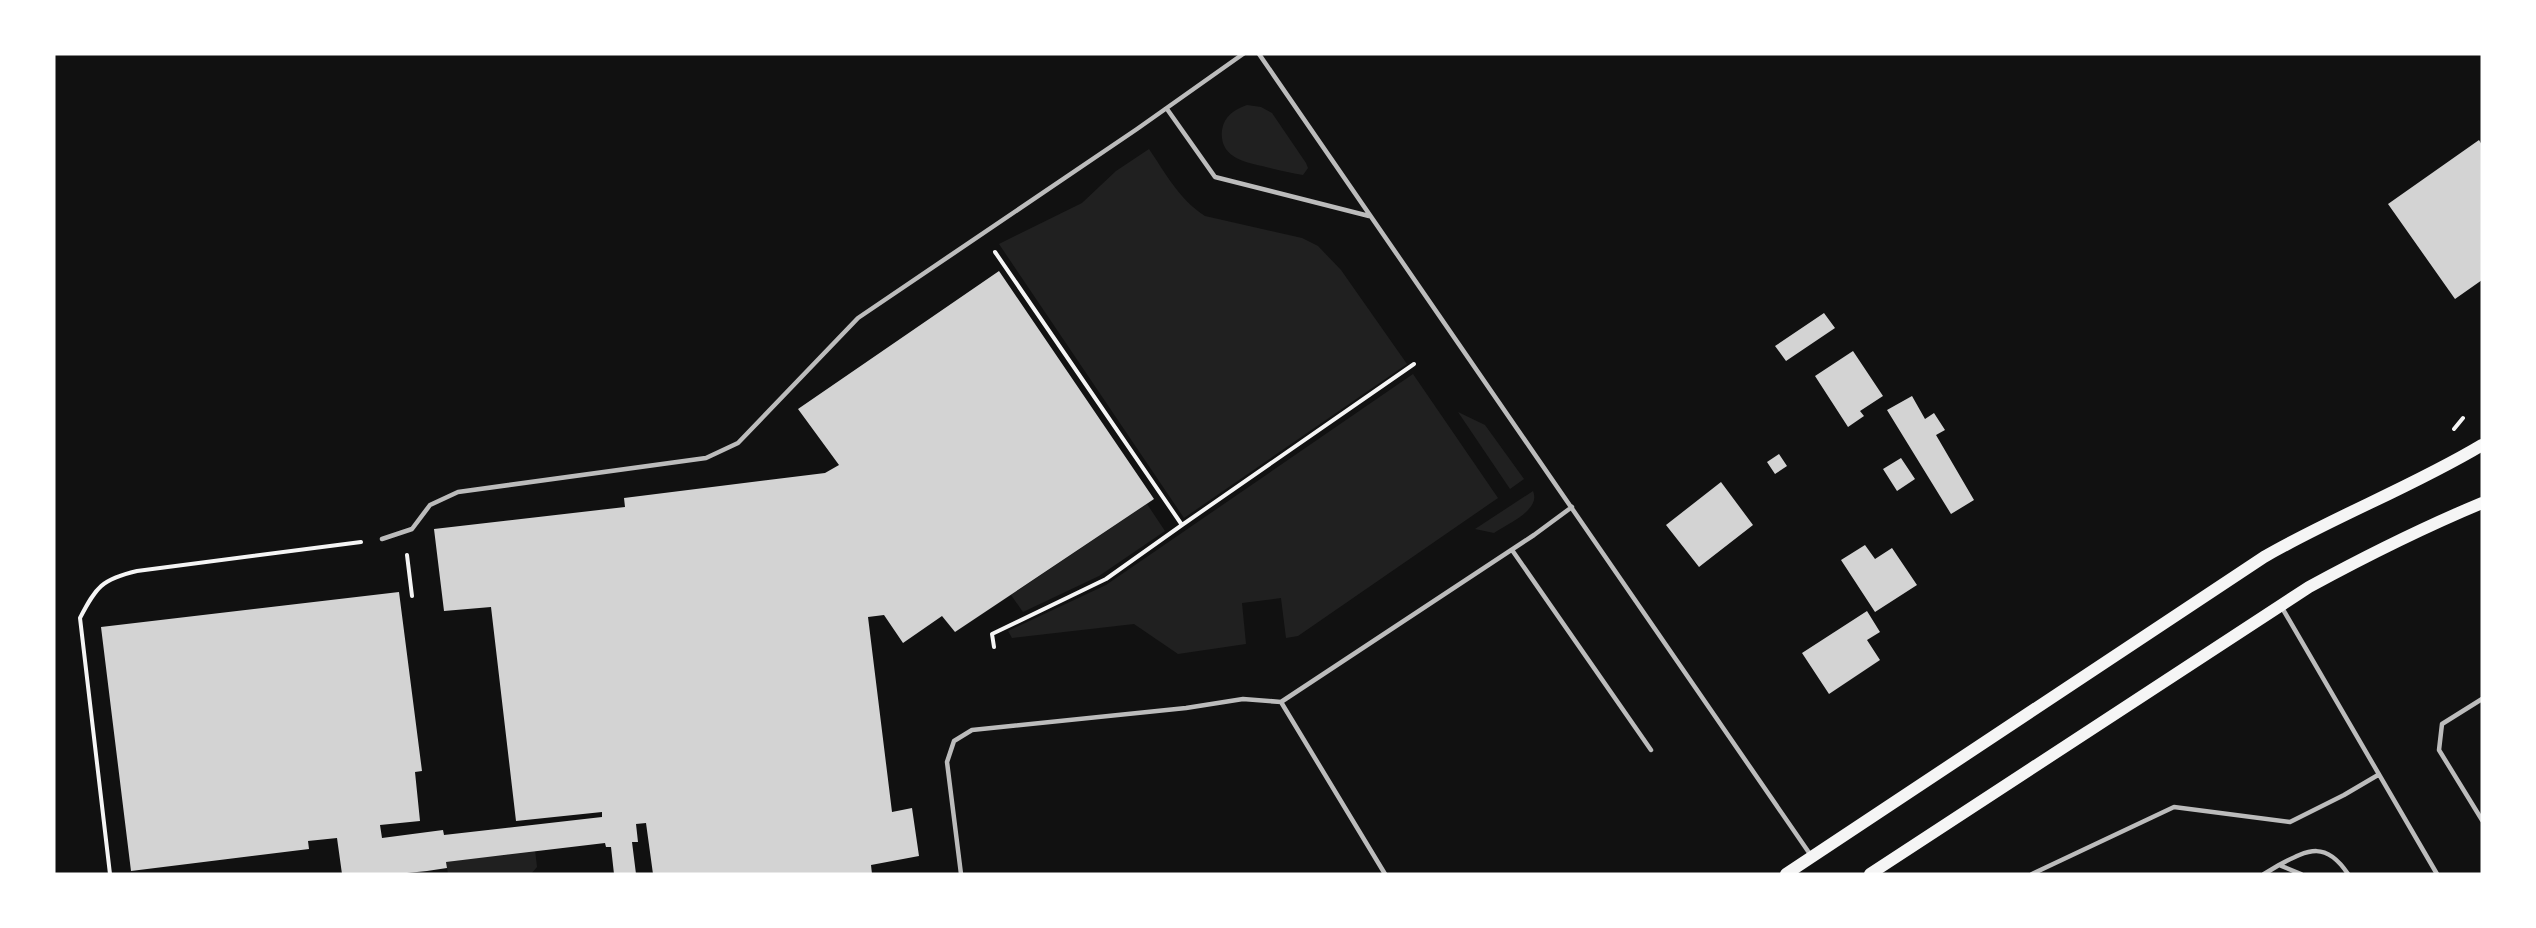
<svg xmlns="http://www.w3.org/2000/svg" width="2536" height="928" viewBox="0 0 2536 928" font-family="'PT Sans Narrow',sans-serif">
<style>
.green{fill:#202020}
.building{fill:#d3d3d3}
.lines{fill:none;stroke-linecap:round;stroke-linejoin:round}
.path{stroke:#f5f5f5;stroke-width:4}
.service{stroke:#bcbcbc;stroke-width:4.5}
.secondary{stroke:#f5f5f5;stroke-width:12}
</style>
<rect width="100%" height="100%" fill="#111"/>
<!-- green -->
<path class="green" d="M1247 105 1261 107 1272 113 1306 163 1308 168 1303 175C1290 173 1278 170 1266 167 1245 162 1219 158 1222 130 1224 116 1235 109 1247 105Z
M1149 149C1166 174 1179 199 1205 216L1302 238 1318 246 1341 270 1407 364 1184 518 999 244 1082 203 1116 171Z
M1413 374 1498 498 1298 636 1286 638 1281 598 1242 603 1246 644 1239 645 1178 654 1134 624 1012 638 1008 631 1106 585Z
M1458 412 1485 425 1524 479 1510 489Z
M1533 491C1541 509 1510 523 1497 531L1494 533 1475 529Z
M1147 504 1165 531 1099 576 1023 612 1011 595Z
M535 850 537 867 531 874H448L446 862Z"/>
<!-- building -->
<path class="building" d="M2479 140 2482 145V280L2455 299 2388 204Z
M999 271 1154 499 955 632 942 616 903 643 884 615 868 617 892 812 912 808 919 856 871 865 872 874H653L646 823 636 824 638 842H632L636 874H614L611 847H606L605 843 446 862 447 868 427 871 397 874H342L337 838 308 841 309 849 131 871 101 627 399 592 422 771 415 772 420 821 380 825 382 838 443 830 444 835 602 817V812L516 821 491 607 444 611 434 529 625 507 624 498 825 473 839 465 798 409Z
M1824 313 1835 328 1786 361 1775 346Z
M1853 351 1883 396 1860 411 1864 416 1848 427 1815 376Z
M1912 396 1925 419 1934 413 1945 430 1936 435 1974 500 1951 514 1887 410Z
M1779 454 1787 466 1775 474 1767 462Z
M1901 458 1915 479 1897 491 1883 469Z
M1721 482 1753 525 1699 567 1666 525Z
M1865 545 1875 559 1892 548 1917 585 1875 612 1841 560Z
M1867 611 1880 632 1867 640 1880 660 1829 694 1802 653Z"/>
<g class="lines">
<!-- path -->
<path class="path" d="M2454 429 2463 418
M1182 525 1414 364
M407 555 412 596
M994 647 992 634 1106 579 1182 525 995 252
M110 874 80 618C96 587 102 579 137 571L361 542"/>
<!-- service -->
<path class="service" d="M1259 54 1812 857
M1167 109 1215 177 1369 216
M382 539 412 529 430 505 458 492 706 458 738 443 858 318 1137 129 1243 54
M1512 550 1651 750
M2281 606 2437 874
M2482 699 2442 724 2439 750 2482 820
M1281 702 1385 874
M2279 865C2309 849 2326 841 2348 874
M961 874 947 762 954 741 972 730 1186 708 1243 699 1281 702 1534 535 1572 507
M2032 874 2174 807 2290 822 2344 795 2378 775
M2264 874 2279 865 2301 874"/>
<!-- secondary -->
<path class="secondary" d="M1786 874 2264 557C2335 516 2412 487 2482 445
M1870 874 2309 587C2366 556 2422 528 2482 503"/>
</g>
<!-- border -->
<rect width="2536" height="928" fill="none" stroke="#ffffff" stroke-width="111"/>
</svg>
